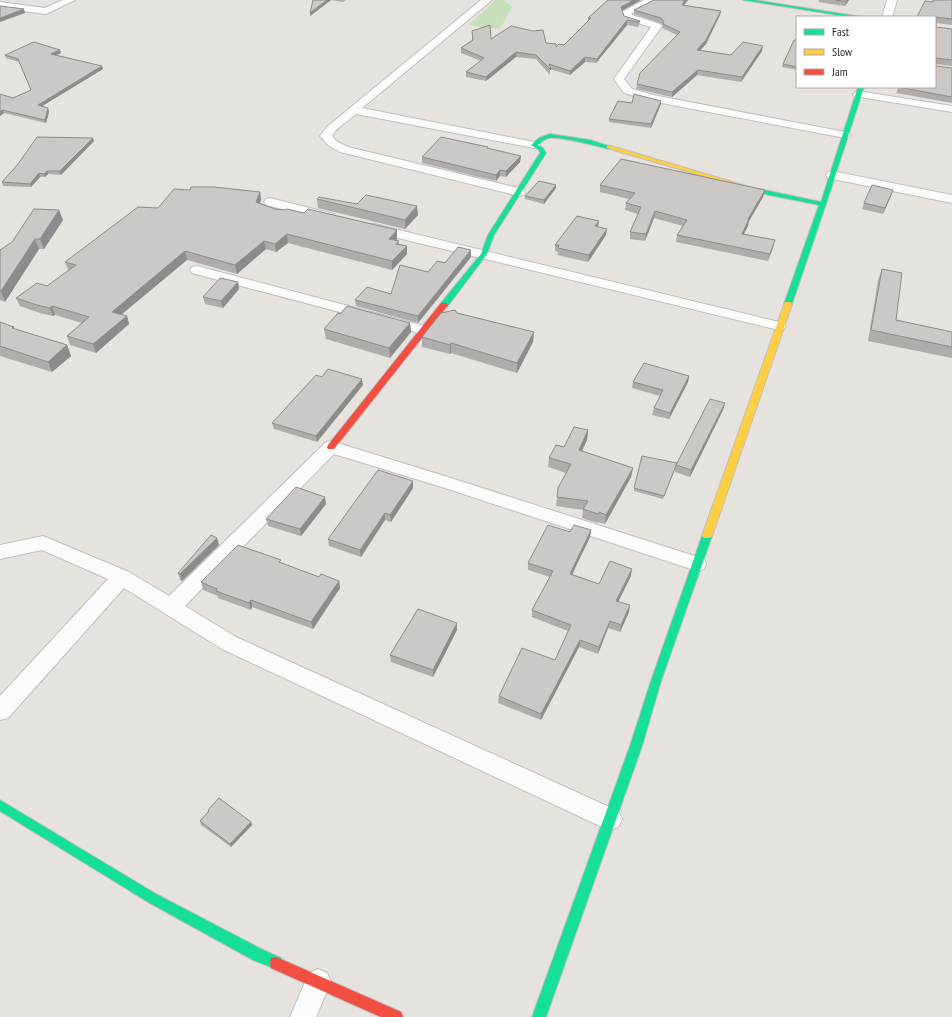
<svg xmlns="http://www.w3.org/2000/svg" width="952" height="1017" viewBox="0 0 952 1017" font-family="'PT Sans Narrow',sans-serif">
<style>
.green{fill:#c8dfb9}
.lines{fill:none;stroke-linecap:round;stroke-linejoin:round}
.street-casing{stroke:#c0bebf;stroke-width:2}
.fast-casing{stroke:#c0bebf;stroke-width:2}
.slow-casing{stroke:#c0bebf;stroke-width:2}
.jam-casing{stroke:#c0bebf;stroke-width:2}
.street{fill:#fbfbfa;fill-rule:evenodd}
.fast{fill:#16e098;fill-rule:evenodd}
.slow{fill:#ffcf43;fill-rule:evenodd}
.jam{fill:#f24e42;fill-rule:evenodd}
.wall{fill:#afaca9}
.shaded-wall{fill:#8e8c8a}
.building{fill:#cbc8c5;stroke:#8e8c8a}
</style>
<rect width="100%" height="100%" fill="#e6e2de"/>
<!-- green -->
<path class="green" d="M495 0H504L512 7 500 29 469 25Z"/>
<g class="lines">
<!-- street casing -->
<g class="street-casing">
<path id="street" d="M63 0H75L46 14 0 8V2L45 8Z
M481 0H492L362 108 534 142 538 143 540 145 538 147 534 148 356 114 336 130 332 136 336 141 348 147 523 189 525 192 523 195 519 196 340 152 328 145 320 136 328 126Z
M644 0H654L651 4 632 13V15L660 24 662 26 624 79 632 89 653 95 845 132 849 133 851 135 849 137 845 138 651 101 624 93 614 79 651 27 624 19 622 12Z
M887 0H897L892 17H882Z
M858 91 952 106V112L854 96 853 94Z
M832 171 952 195V203L828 178 826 175 828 172Z
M270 198 334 214 335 217 334 220 329 221 266 205 264 202 266 199Z
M374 224 779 322 784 323 786 326 784 329 779 330 369 231 367 228 369 225Z
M197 266 428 327 430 330 428 333 423 334 192 273 190 270 192 267Z
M331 441 454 479 704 559 706 564 704 569 697 571 442 487 334 454 185 606 236 637 618 811 622 819 618 827 610 830 602 827 222 649 124 588 8 718 0 720V696L108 579 42 550 0 559V545L43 536 129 572 169 596 325 443Z
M318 969 327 973 331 982 316 1017H290L309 973Z"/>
</g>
<!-- fast casing -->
<g class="fast-casing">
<path id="fast" d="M743 0H754L862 17H850Z
M858 87H864L826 204 792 304 791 306H785L784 304 819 205 760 193 757 191 760 189 821 202Z
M550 134 590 140 612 147 609 149C597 146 560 136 549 138 544 139 541 142 538 145L543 148 546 153 494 235 487 254 447 307H441V303L481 254 488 235 540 153 539 150 531 145 539 138Z
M707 533 710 534 712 536 661 681 642 746 546 1017H532L630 746 651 681 702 536 704 534Z
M0 800 156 894 263 950 281 958 282 963 281 968 276 969 253 960 148 902 0 811Z"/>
</g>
<!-- slow casing -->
<g class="slow-casing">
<path id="slow" d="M607 146H611L763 191 758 192 607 148Z
M785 302H791L792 304 712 536 710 538H704L702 536Z"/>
</g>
<!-- jam casing -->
<g class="jam-casing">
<path id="jam" d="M441 303H447L448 305 334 449H328L327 447 328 445Z
M276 957 401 1012 403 1017H381L271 968 270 963 271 958Z"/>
</g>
<!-- street -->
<use href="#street" class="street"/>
<!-- fast -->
<use href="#fast" class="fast"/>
<!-- slow -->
<use href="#slow" class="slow"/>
<!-- jam -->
<use href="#jam" class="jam"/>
</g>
<!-- wall -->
<path class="wall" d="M313 0H346L343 2 331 0 310 16V13Z
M608 0H641L622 11 624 16 640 21 639 25 638 27 627 25 596 63 585 62 570 75 550 69V75L536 59 516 57 486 81 466 77V72L481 61 461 53V48L472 40V31L491 39 546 43 556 47 564 45 588 21V18Z
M653 0H688L684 5 721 11 720 15 706 44 700 50 731 55 762 51 741 82 697 75 672 97 636 89 637 84 677 35 662 28 663 25 660 23 634 14V10L652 1Z
M819 0H849L845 6 818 2Z
M952 0V25L936 23V27L952 29V66L936 64V66L952 68V103L896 93 898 88 896 87H935L933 2Z
M797 40V70L782 67 783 64Z
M60 50 61 53 56 55 102 66 103 69 42 106 48 108 49 112 46 123 4 113 0 116V94L13 98 31 90 19 62 6 58 5 55Z
M661 101V104L651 128 609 122V119L632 103Z
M94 141 61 175 48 174 45 177H40L31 187 3 186 2 182Z
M488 148 521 156 520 162 506 177 500 176 496 181 422 163V157Z
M600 185 763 197 749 221 748 226 744 234 775 240 768 261 676 242 677 235 683 226 654 218 645 241 630 239V232L638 214 625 210 626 203 629 199 600 192Z
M556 188 544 204 525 199V196Z
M190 190 260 192 261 200 260 203 275 209 397 239 396 240 399 241V244L407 246V254L392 270 288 243 276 252 266 249 237 274 187 260 121 314 127 316 129 324 96 353 70 345 67 336 82 323 55 315 53 316 40 313 20 306 16 298 47 286 69 270H68L65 262Z
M891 196 883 214 862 209 864 203Z
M317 199 357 204 418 215 405 229 318 208Z
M63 220 44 249H39L5 302 0 300V250Z
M598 227 606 235 588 262 557 255 558 252 555 251V245Z
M471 257 418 323 356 306 355 300 391 294 445 263Z
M882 269 896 320 952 332V358L868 341 878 280Z
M238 282 239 289 223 308 205 304 203 297Z
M457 313 534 332 533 342 517 373 451 353 450 354 422 347V337Z
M0 322 14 327 15 329 67 345 71 356 52 372 0 356Z
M410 323 411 332 390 358 326 339 324 329Z
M689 376 688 382 669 419 652 415 654 408 660 396 632 388 633 382Z
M322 377 363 385 317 442 274 429 272 423Z
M725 403 723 410 690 477 675 472V469L663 499 634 491V488L677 463Z
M588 430 587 440 582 451 633 468 631 477 605 524 597 522V523L582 518 583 510 556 506 558 488 566 473 548 467 549 458Z
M413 488 391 522 385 520 361 557 329 546 328 539Z
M326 504 301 536 268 526 266 519Z
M591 530 590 537 572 574 599 584 631 576 618 602 629 612 620 632 608 628 598 654 579 647 541 720 498 703 499 696 555 660 568 631 532 617V610L550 577 528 570V563L570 532Z
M217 538 219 545 182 581 180 580 178 573Z
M281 563 319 577 339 581 340 588 313 629 252 607 251 610 218 598V596L203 590 201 582Z
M457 630 433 677 391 662 390 655Z
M208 810 251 822 252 825 231 847 201 825 200 821 208 812Z"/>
<!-- shaded-wall -->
<path class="shaded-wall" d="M327 0H331L310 16V13Z
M634 0H641L621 11V7Z
M685 0H688L681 9 682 5Z
M847 0H849L845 6 846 2Z
M24 9 25 13 0 22V18Z
M721 11 720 15 706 44 697 54V50Z
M627 20V25L596 63 597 59Z
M763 46 762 51 741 82 742 77Z
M60 50 61 53 52 57 51 54Z
M516 52V57L486 81V77Z
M585 57V62L570 75V71Z
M102 66 103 69 39 108 38 105Z
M698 70 697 75 672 97V92Z
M661 101V104L651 128V124Z
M48 108 49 112 46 123 45 120Z
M2 110 4 113 0 116V112Z
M93 138 94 141 61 175 60 171Z
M521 156 520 162 506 177V171Z
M500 170V176L496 181V175Z
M47 171 48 174 45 177 44 174Z
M39 173 40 177 31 187 30 184Z
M556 185V188L544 204V200Z
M765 190 763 197 749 221 748 226 740 241 742 234 748 219Z
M893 190 891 196 883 214 885 208Z
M260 192 261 200 257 210 256 202Z
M417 206 418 215 405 229V220Z
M59 210 63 220 44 249 40 239Z
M655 211 654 218 645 241 646 234Z
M599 221 598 227 595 226Z
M607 229 606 235 588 262 589 255Z
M397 230V239L390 247 389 239Z
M287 234 288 243 276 252 275 244Z
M35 239 39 249 5 302 1 291Z
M775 240 773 248 768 261 770 254Z
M264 241 266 249 237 274 235 265Z
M407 246V254L392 270V261Z
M471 250V257L418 323V316Z
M185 251 187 260 115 320 112 312Z
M238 282 239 289 223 308 221 301Z
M52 306 55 315 53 316 50 308Z
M127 316 129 324 96 353 93 344Z
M410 323 411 332 390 358 389 348Z
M534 332 533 342 517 373V363Z
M451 343V353L450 354V345Z
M67 345 71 356 52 372 48 362Z
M689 376 688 382 669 419 670 413Z
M362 379 363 385 317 442 316 436Z
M725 403 723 410 690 477 691 470Z
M588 430 587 440 578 459 579 450Z
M633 468 631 477 605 524 606 515Z
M413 481V488L391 522 390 515Z
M325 497 326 504 301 536 300 529Z
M385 513V520L361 557 360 550Z
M591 530 590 537 569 581 570 574Z
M217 538 219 545 182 581 180 574Z
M632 569 631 576 615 608 616 601Z
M339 581 340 588 313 629 311 622Z
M251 600 252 607 251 610 249 603Z
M630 605 629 612 620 632 621 625Z
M610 621 608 628 598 654 599 647Z
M457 623V630L433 677V670Z
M580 640 579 647 541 720V714Z
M251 822 252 825 231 847 230 844Z"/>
<!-- building -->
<path class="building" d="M313 0H327L310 13Z
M608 0H634L621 7 624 16 640 21 639 22 627 20 597 59 585 57 570 71 549 64 551 70 536 55 516 52 486 77 466 72 484 58 461 48 473 40 472 31 490 25 491 39 511 26 533 31 543 30 546 43 556 44V47L559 44 564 45 591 18H588Z
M653 0H685L682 5 721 11 706 40 697 50 731 55 743 42 763 46 742 77 698 70 672 92 637 84 640 73 680 32 663 24 664 22 661 18 634 10 652 1Z
M836 0H847L846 2Z
M933 0H952V19L936 17V27L952 29V60L936 58V66L952 68V97L898 87H935V17H917L925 1 933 2Z
M0 6 24 9 0 18Z
M794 40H797V67L783 64Z
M34 42 60 50 51 54 102 66 38 105 48 108 45 120 2 110 0 112V94L13 98 31 90 18 59 5 55Z
M634 94 661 101 651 124 609 119 618 101 632 103Z
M37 137 93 138 60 171H47L44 174 39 173 30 184 2 182 18 164Z
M441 137 488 147 487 148 521 156 506 171 500 170 496 175 422 157Z
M621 159 765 190 748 219H749L742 234 775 240 770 254 677 235 687 220 655 211 646 234 630 232 641 207 626 203 635 193 600 185Z
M539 181 556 185 544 200 525 196Z
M872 185 893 190 885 208 864 203Z
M191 187H214L260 192 256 202 275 209 285 210 287 209 304 213 308 209 397 230 389 239 399 241 396 244 407 246 392 261 287 234 275 244 264 241 235 265 185 251 112 312 127 316 93 344 67 336 89 317 52 306 50 308 37 305 16 298 37 283 47 286 76 265 65 262 138 207 158 208 174 189 190 190Z
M366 195 417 206 405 220 317 199 319 197 357 204Z
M34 209 59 210 40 239H35L1 291H0V250L12 242Z
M577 216 599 221 595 226 607 229 589 255 558 248 559 245H555Z
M458 247 471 250 418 316 355 300 367 287 391 294 400 265 428 272 437 261 445 263Z
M882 269 902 273 896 320 952 332V347L871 330Z
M220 278 238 282 221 301 203 297Z
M347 306 410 323 389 348 324 329 338 313 340 314Z
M455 310 457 313 534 332 517 363 451 343 450 345 422 337 441 313Z
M0 322 14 327 12 328 67 345 48 362 0 346Z
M644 363 689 376 670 413 654 408 663 390 633 382Z
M328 369 362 379 316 436 272 423 316 375 322 377Z
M710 399 725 403 691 470 676 465Z
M574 427 588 430 579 450 633 468 606 515 599 512 598 514 583 509 588 501 557 497 558 488 571 464 549 458 556 445 564 447Z
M642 456 677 463 664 496 634 488Z
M378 470 413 481 390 515 385 513 360 550 328 539Z
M296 487 325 497 300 529 266 519Z
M548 525 570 532 574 525 591 530 570 574 599 584 610 561 632 569 616 601 630 605 621 625 610 621 599 647 580 640 541 714 499 696 522 648 555 660 571 625 532 610 553 571 528 563Z
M211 535 217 538 180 574 178 573Z
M238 545 281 560 279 562 319 577 321 574 339 581 311 622 251 600 249 603 216 591 217 589 201 582Z
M418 609 457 623 433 670 390 655Z
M219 798 251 822 230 844 200 821 209 811 208 810Z"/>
<!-- legend -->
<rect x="796" y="16" width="140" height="72" fill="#ffffff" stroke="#a9a9a9"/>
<rect x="804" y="29" width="20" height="6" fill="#16e098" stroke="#a9a9a9"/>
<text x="832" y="36" font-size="12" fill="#282828">Fast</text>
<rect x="804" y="49" width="20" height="6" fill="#ffcf43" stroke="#a9a9a9"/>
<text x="832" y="56" font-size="12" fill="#282828">Slow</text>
<rect x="804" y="69" width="20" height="6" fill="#f24e42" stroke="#a9a9a9"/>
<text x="832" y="76" font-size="12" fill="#282828">Jam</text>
</svg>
